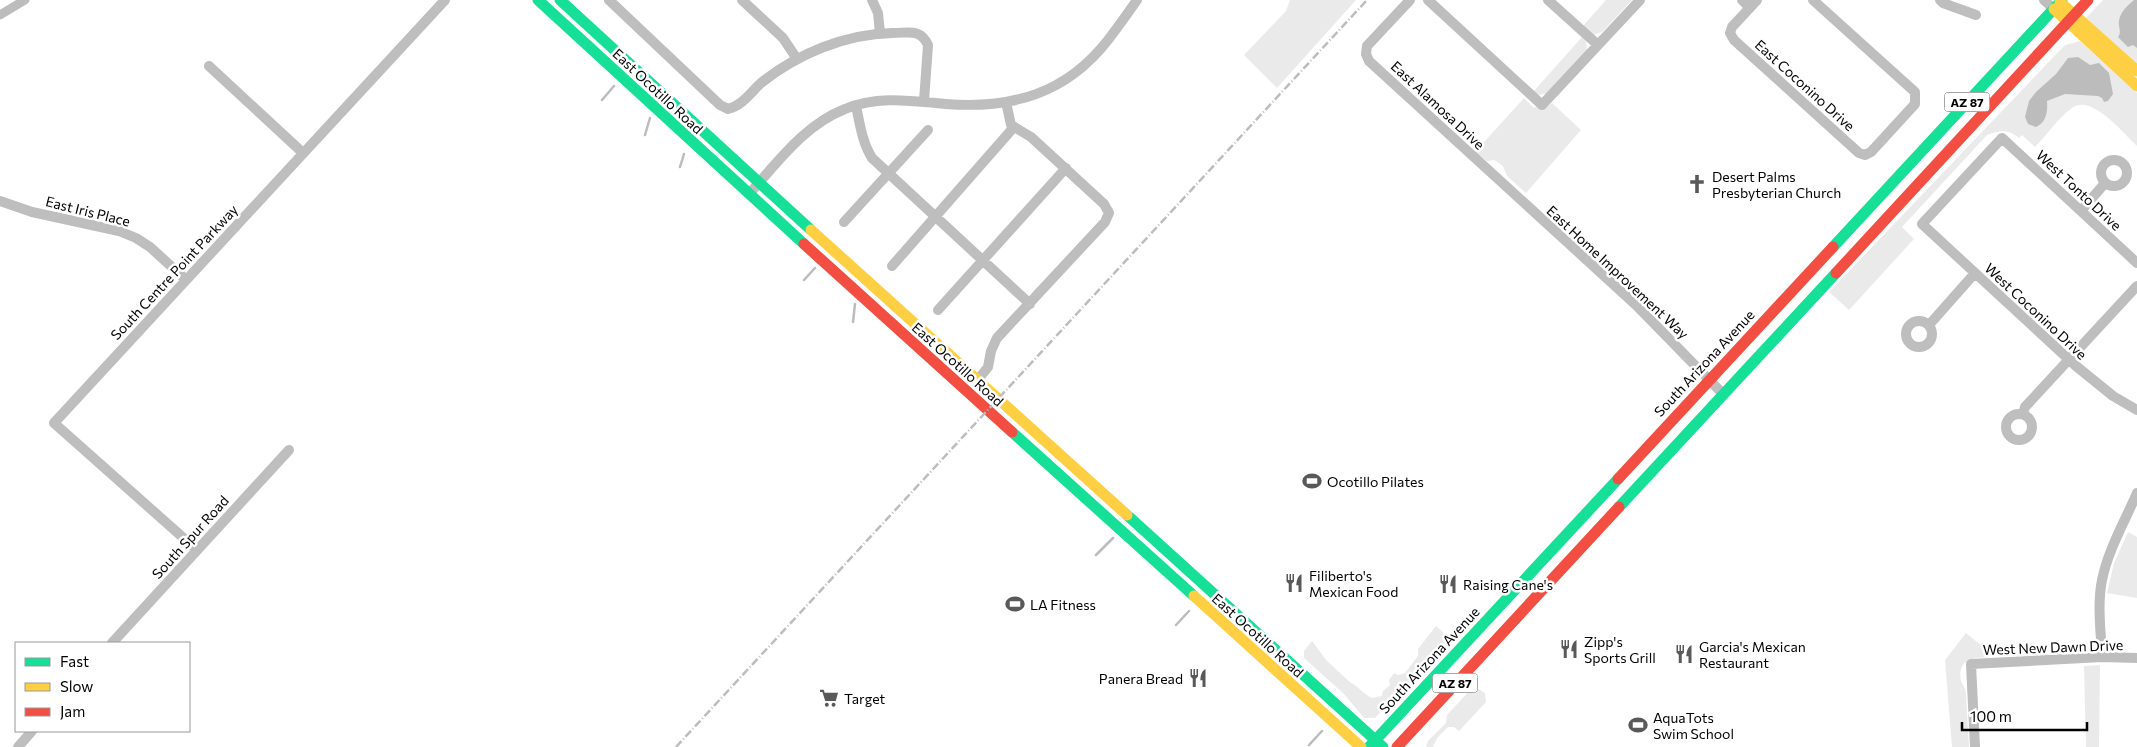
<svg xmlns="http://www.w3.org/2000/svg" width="2137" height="747" viewBox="0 0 2137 747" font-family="Commissioner,sans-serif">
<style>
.green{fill:#eaeaea}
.water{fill:#bcbcbc}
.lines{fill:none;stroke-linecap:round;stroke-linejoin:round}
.stream{stroke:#bcbcbc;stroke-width:2.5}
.canal{stroke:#bcbcbc;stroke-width:9}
.street{stroke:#bebebe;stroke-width:10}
.fast{stroke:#16e098;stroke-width:11}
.slow{stroke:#ffcf43;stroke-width:11}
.jam{stroke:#f24e42;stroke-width:11}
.rail{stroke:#bdbdbd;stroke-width:2.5;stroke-dasharray:8 2.5 1 2.5;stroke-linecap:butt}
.labels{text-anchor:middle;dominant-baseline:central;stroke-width:5;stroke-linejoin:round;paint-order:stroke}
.shield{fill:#fff;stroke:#4c4c4c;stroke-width:1}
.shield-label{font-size:12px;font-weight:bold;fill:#000}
.street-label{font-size:14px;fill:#000;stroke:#fff}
.poi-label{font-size:14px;fill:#000;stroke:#fff;text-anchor:start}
</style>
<rect width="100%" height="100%" fill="#fff"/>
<!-- green -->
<path class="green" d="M1290 0H1356L1277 88 1244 55 1286 11Z
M1606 0H1632L1602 32 1593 35 1583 26Z
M2103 0H2137V66L2086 18Z
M1582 37 1586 41 1587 51 1548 93 1539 95 1533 92Z
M2080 41 2137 93V146C2124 134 2091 93 2072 108 2058 118 2047 135 2035 147L2022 135 2019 138C2008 129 2000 130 1987 135L1902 227 1914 239 1849 310 1829 292 2065 45Z
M1524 98 1533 107 1546 108 1552 103 1581 130 1526 193 1507 176 1503 166 1494 160 1487 161 1475 152Z
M2128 532 2137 537V598L2107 593 2114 563Z
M1436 626 1443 632 1445 643 1375 718H1364L1344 694 1304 658V651L1312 641 1327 661 1351 683C1357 685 1363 694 1372 698L1382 696 1383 691 1390 685 1389 680 1394 673 1398 675 1405 673 1418 656V649Z
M1966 633 1988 651V658C1972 656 1957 661 1961 681 1963 686 1966 689 1966 695 1967 713 1968 730 1969 747H1952L1945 660Z
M2100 665 2099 747H2086L2084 666Z
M1474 686 1485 693 1486 702 1459 731 1454 727H1448L1437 738 1433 747H1426L1428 741 1446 723 1447 715Z"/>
<!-- water -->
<path class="water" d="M2134 0H2137V48L2133 45 2128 47 2118 37C2122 32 2118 27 2119 21 2120 12 2128 5 2134 0Z
M2078 57 2090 65 2099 63 2109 73 2113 94 2108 101 2104 102 2102 98 2098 96 2065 94 2047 101C2048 112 2046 123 2036 127L2028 124 2025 117 2029 101 2036 92 2056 74 2068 58Z"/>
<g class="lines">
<!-- stream -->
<path class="stream" d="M602 100 614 86
M645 135 650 118
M680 167 684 154
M804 280 815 268
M853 322 855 304
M1096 555 1113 538
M1176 625 1189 611
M1309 745 1322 731"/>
<!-- canal -->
<path class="canal" d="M0 15 25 0"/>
<!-- street -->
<path class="street" d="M609 0 720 105 728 109C743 105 750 93 761 83 797 54 845 34 892 33 909 33 920 28 928 45L924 101
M742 0 783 38 797 59
M872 0 878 13 880 33
M1410 0 1367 46 1366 54 1369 61 1636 305 1723 394
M1428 0 1542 105 1640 0
M1548 0 1598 45
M1742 0 1750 8
M1757 0 1732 27 1730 33 1734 40 1859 153 1865 155 1871 152 1915 104V92L1813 0
M1940 0 1943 3 1976 15
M2044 0 2054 9
M209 66 303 153
M856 106C860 124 862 142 872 158L1030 304
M2101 173a13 13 0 1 1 26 0a13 13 0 1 1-26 0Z
M749 194C777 163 804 125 845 109 877 95 913 101 946 104 1012 109 1066 94 1108 40 1118 27 1128 13 1137 0
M0 201 32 212 119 231 136 238 150 247 185 279
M2081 211 2105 183
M844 222 928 130
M2137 263 2002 138 1922 224 2076 366 2113 396 2137 410
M892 266 1014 127
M938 310 1066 168
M1906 334a13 13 0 1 1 26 0a13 13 0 1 1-26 0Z
M1929 325 1975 273
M977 381 988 367 991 351 997 338 1105 222 1109 213 1104 204 1031 137 1011 125 1006 102
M2006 427a13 13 0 1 1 26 0a13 13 0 1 1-26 0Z
M2023 414 2025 407 2137 286
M197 550 54 423 445 0
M112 643 289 450
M2102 657C2101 632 2097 605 2102 580 2108 550 2125 521 2137 493
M18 747 32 731
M1975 747 1971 664 2102 657 2137 658"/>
<!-- fast -->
<path class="fast" d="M538 0 804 244
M560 0 811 230
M1833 247 2062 0
M1012 432 1194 596
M1619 507 1836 273
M1127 515 1383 747
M1369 747 1618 479"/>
<!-- slow -->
<path class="slow" d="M2060 2 2137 71
M2054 9 2137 86
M811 230 1127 515
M1194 596 1361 747"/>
<!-- jam -->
<path class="jam" d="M804 244 1012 432
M1836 273 2088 0
M1618 479 1833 247
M1397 747 1619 507"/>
<!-- rail -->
<path class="rail" d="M676 747 1367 0"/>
</g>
<!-- icons -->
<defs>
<g id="church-bare" transform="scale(1.5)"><path d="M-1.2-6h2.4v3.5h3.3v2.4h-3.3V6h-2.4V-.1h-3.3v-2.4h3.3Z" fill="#595959" stroke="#fff" stroke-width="2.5" paint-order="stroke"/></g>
<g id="stadium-bare" transform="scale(1.5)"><path d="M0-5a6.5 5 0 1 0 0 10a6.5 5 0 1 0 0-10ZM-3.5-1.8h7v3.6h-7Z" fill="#595959" stroke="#fff" stroke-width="2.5" paint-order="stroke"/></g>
<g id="restaurant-bare" transform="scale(1.5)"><path d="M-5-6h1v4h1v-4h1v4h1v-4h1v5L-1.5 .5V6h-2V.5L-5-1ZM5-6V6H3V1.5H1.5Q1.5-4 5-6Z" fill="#595959" stroke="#fff" stroke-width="2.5" paint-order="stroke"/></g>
<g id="supermarket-bare" transform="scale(1.5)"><path d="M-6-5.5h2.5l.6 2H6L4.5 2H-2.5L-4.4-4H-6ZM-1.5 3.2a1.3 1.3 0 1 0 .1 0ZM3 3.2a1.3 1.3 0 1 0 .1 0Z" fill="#595959" stroke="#fff" stroke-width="2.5" paint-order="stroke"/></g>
</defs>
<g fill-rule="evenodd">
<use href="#church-bare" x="1697" y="184"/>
<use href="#stadium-bare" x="1312" y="481"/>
<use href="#restaurant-bare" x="1294" y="583"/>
<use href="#restaurant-bare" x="1448" y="584"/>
<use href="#stadium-bare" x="1015" y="604"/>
<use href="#restaurant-bare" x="1569" y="649"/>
<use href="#restaurant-bare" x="1684" y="654"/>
<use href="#restaurant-bare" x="1198" y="678"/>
<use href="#supermarket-bare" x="829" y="698"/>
<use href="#stadium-bare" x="1638" y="725"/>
</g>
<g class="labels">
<!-- shield labels -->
<g class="shield">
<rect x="1944.5" y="92.5" width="45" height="19" rx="4"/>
<rect x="1432.5" y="673.5" width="45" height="19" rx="4"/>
</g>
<g class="shield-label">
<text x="1967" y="102">AZ 87</text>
<text x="1455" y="683">AZ 87</text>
</g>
<!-- street labels -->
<g class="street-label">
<text transform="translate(1805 85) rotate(42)">East Coconino Drive</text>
<text transform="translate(658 91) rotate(43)">East Ocotillo Road</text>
<text transform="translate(1438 105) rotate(43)">East Alamosa Drive</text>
<text transform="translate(2079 190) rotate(43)">West Tonto Drive</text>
<text transform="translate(88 211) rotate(14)">East Iris Place</text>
<text transform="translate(174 272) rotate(-47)">South Centre Point Parkway</text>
<text transform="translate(1618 272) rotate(43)">East Home Improvement Way</text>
<text transform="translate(2036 311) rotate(43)">West Coconino Drive</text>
<text transform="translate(1704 363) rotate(-47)">South Arizona Avenue</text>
<text transform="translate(958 364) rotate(42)">East Ocotillo Road</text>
<text transform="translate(190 537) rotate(-48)">South Spur Road</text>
<text transform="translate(1258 635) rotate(42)">East Ocotillo Road</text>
<text transform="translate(2053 647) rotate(-2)">West New Dawn Drive</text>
<text transform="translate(1429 660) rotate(-47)">South Arizona Avenue</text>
</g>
<!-- poi labels -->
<g class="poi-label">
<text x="1712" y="176">Desert Palms<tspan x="1712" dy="16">Presbyterian Church</tspan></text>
<text x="1327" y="481">Ocotillo Pilates</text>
<text x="1309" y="575">Filiberto's<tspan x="1309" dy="16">Mexican Food</tspan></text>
<text x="1463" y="584">Raising Cane's</text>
<text x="1030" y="604">LA Fitness</text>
<text x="1584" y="641">Zipp's<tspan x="1584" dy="16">Sports Grill</tspan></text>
<text x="1699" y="646">Garcia's Mexican<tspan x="1699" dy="16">Restaurant</tspan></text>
<text x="1183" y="678" text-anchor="end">Panera Bread</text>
<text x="844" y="698">Target</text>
<text x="1653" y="717">AquaTots<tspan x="1653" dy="16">Swim School</tspan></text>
</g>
</g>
<!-- legend -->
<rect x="15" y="642" width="175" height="90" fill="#ffffff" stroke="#999999"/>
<rect x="25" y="658" width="25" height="8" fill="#16e098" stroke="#999999"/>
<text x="60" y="667" font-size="15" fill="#000000">Fast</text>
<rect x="25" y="683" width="25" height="8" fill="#ffcf43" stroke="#999999"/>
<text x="60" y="692" font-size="15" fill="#000000">Slow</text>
<rect x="25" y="708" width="25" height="8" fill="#f24e42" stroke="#999999"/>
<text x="60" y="717" font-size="15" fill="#000000">Jam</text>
<!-- scale -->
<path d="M1962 722v8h125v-8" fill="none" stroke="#000000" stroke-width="2.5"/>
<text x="1970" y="722" font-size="15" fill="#000000" stroke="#ffffff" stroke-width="4" paint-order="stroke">100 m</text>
</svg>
